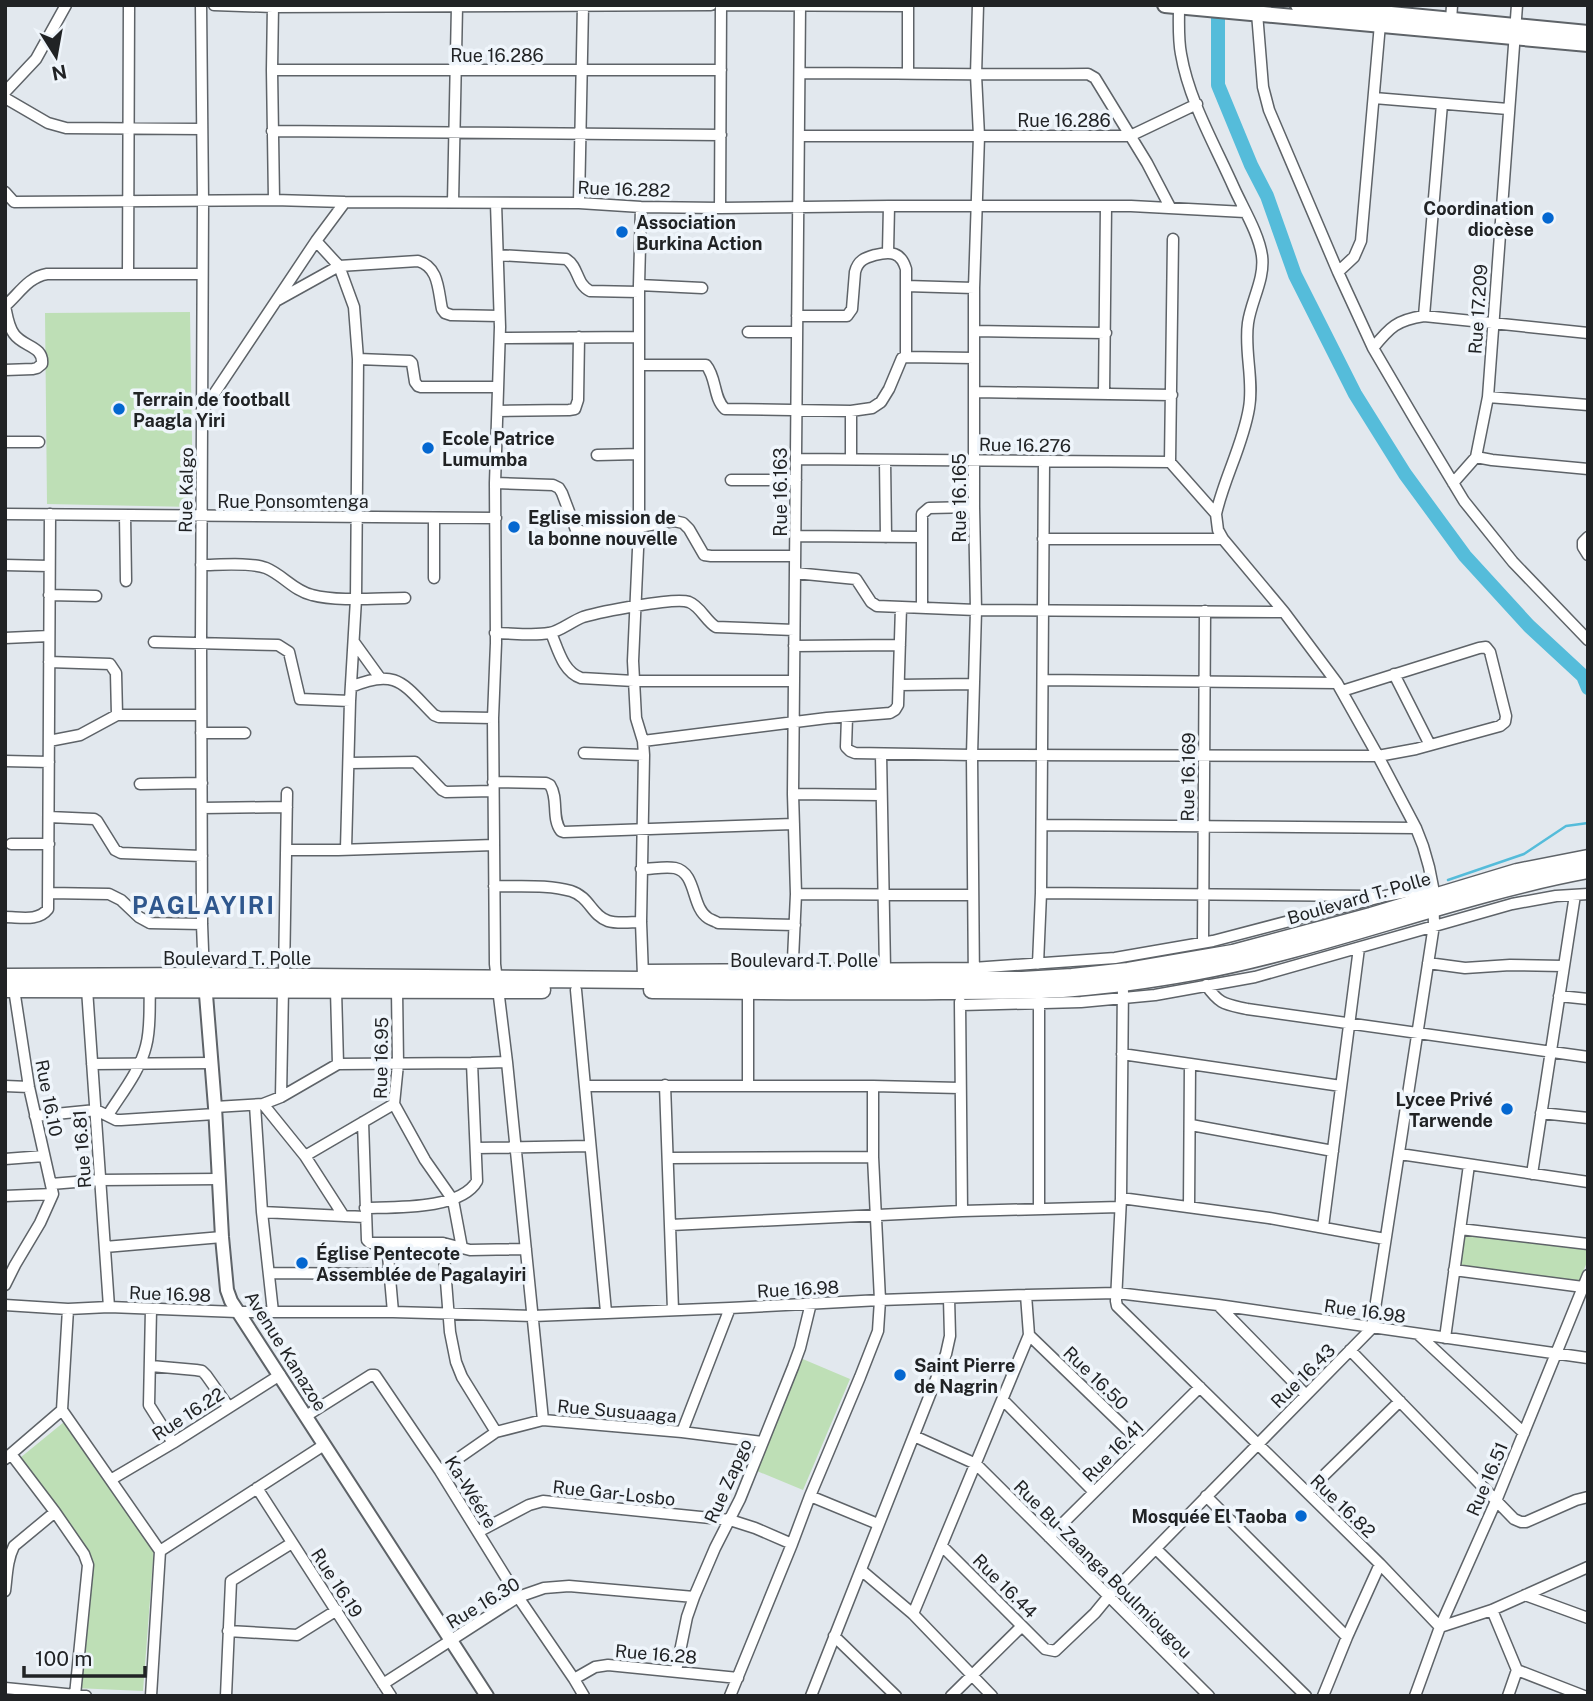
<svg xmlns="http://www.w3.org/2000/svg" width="1593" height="1701" viewBox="0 0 1593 1701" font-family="'Public Sans',sans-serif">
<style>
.green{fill:#bedfb6}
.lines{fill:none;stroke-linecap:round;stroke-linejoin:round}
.stream{stroke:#55bcda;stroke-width:2.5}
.river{stroke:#55bcda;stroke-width:14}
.minor-casing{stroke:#5e6368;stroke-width:13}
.tertiary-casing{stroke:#5e6368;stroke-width:16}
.secondary-casing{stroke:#5e6368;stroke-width:18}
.trunk-casing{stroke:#5e6368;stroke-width:19}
.minor{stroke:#fff;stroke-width:10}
.tertiary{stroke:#fff;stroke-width:12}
.secondary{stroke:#fff;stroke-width:14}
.trunk{stroke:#fff;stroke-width:16}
.poi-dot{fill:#0467d0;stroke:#eff5fb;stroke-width:2.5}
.labels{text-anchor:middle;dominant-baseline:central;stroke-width:7;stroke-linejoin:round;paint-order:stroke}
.street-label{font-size:18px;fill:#212325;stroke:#eff5fb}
.poi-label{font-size:18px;font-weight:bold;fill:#212325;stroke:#eff5fb;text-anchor:start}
.district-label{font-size:24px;font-weight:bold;letter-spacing:2px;fill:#2f578d;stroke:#eff5fb}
</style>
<rect width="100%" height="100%" fill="#e2e8ee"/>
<!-- green -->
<path class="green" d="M190 312 193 507 47 504 45 313Z
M1463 1233 1588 1248V1260L1579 1281 1459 1266Z
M798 1357 850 1379 803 1490 752 1469Z
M64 1422 154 1547 143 1691 75 1688 86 1565 15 1462Z"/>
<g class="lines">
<!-- stream -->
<path class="stream" d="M1448 880 1524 854 1566 826 1588 823"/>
<!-- river -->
<path class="river" d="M1218 5V85L1251 165 1267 196 1295 275 1355 394 1405 474 1465 556 1529 626 1583 676 1588 688"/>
<!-- minor casing -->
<g class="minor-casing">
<path id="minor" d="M201 5 203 201 201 644 202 924 204 976
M214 5 273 7 711 5
M273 5 272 70 274 200
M726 5 908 6
M1179 7C1179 22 1178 39 1181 54 1189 101 1215 145 1234 188 1243 208 1259 234 1262 256 1265 279 1251 301 1248 323 1244 351 1254 380 1249 408 1243 445 1224 478 1216 514
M1257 13 1263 87 1269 110 1338 272 1373 348 1417 423 1464 501 1513 562 1588 640
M1451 21 1452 5
M272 70H721
M800 73C896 73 992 75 1088 74L1095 78 1147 163 1170 207
M908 73V5
M5 92 36 59 66 5
M5 98 48 123 66 128 202 129
M1374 98 1508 109
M272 131 721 135
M799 136H1130L1197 104
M5 192 14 202 274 200 345 202 579 203 641 207 720 208 889 206H1131L1245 212
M453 202 457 6
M496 203 500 327 495 483 496 643 493 718 495 964 507 1062 543 1420
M579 203 583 5
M641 207 639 285V527L633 661 636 718 643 741 644 755 641 922 643 976
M720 208 721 5
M316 241 339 266 418 261C439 267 438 290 442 309L445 313 451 315 499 316
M888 252 889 206
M498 255 566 259C579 267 576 284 590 291L639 292
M1338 272 1354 257 1361 241 1380 24
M128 273 129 5
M639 285 702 288
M906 286 974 288
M276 301 339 266 354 307 358 359 356 599 350 701 346 849
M5 306C19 294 28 277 47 274H202
M5 306C7 315 8 326 14 334 23 347 44 346 42 364L37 368 33 369 5 370
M797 316H847L852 309 855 272C858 260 865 258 875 255 891 251 901 252 906 269V357
M1424 316 1442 104
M974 331 1106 333
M748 332H797
M500 338 639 337
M1373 348C1390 327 1397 320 1424 316L1588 333
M358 359 410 361 412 363 415 382 418 386 421 387H498
M639 365H706C717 378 713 398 725 409L851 411 872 408 881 402 889 389 902 358 906 357 974 358
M975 392 1172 395
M1104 394 1106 206
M1488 397 1588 405
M498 411 569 410 575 409 578 400 579 337
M851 411V459
M202 412 316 241 345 202
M5 442H39
M597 455 639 454
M1476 457 1492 460 1588 469
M796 459 1170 462
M885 460 886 537
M731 480H796
M495 483 553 485 559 488 562 493 576 530 585 532 639 527 674 521 683 523 689 529 704 555 711 556H795
M1453 483 1476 457 1488 397 1517 5
M5 514 496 518
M125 515 126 581
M796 536 921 537
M1588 537 1583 542V547L1588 555
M1043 539H1223
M5 565 49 566
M201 565C218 565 251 562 266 568 283 575 294 591 312 595 338 602 378 598 405 598
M795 573 856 579 871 602 877 606 976 610 1284 612
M434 578V518
M49 595 96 596
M922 608V514L929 508 974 507
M495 633C512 633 533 636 549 633 559 632 572 621 583 617 600 612 674 597 689 602 700 606 706 621 716 627L794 630
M551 633C558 649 563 672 581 678L634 681H793
M5 638 49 636
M154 642 278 645 289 652 300 699 350 701
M354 642 380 678
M794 646 900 645
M49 662 110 664 116 673 117 715
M1394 674 1430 745
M1043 680 1337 683
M899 685 974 684
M351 687C397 667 404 685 434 715L439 717 493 718
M847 717 846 747 850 751 855 753 972 755 1378 756 1416 749 1500 726 1505 722 1506 716 1490 652 1486 647 1479 648 1342 691
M201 733H245
M49 741 80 735 117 715H201
M643 741 827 718 890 713 895 710 898 705 901 607
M584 753 644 755
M881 754 885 969
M5 761 49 762
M350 763 415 762 442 790 446 792 493 791
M493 782 546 783 550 785C559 799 551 818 561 831L564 832 794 824
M140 784 202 783
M793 794 881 795
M202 808 287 807
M49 817 94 819 97 821 115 850 121 853 202 856
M1042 825 1416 828
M11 844H49
M287 850H338L494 845
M641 869C652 869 665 866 675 868 697 873 691 907 708 918 709 919 717 922 718 923L795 925
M494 886C519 887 547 884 571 891 590 897 591 915 608 921 617 924 631 922 641 922
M49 893 109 894 121 900 139 917 150 923 202 924
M1041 893 1370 896
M796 894 973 895
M5 917C20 917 38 922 48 909L50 514
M1203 943 1205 611
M1428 963 1465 968 1510 965 1563 966
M1038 964 1041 893 1044 461
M643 970 973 968 1115 958 1213 941 1385 896 1433 887
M284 976 287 793
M792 981 796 894 793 794 800 5
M1123 983 1121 1198 1116 1301 1117 1306 1380 1564 1440 1627
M974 985 972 755 976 610 974 507V288L979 136 976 75 978 5
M1206 985C1220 1005 1225 1004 1247 1009L1588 1057
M87 989 109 1307
M336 990 338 1064
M397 990 398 1064 394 1104 425 1160 453 1200 462 1248
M576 990 606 1312
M1559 996 1588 999
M960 1002 962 1211
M961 1005 1081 1002 1155 995 1255 977 1512 904 1556 896 1588 894
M1122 1054 1341 1086
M92 1064 211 1063
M665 1085 673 1310
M748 1085V991
M5 1086 29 1087
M586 1086H873L960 1088
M281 1097 283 989
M263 1104 305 1156 343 1215
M255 1105 262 1212 273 1312
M215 1107 263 1104 281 1097 338 1064 472 1063 507 1062
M1541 1113 1588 1118
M108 1115C121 1094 140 1071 146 1046 151 1028 149 1008 150 989
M35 1116 96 1110 116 1120H121L215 1114
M363 1122 367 1240 370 1243H443
M1191 1125 1333 1151
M476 1148 590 1146
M1400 1154 1588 1182
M305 1156 394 1104
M669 1158 873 1157
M5 1159 44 1156
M1532 1174 1575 895
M51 1184 100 1180 218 1179
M5 1196 53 1194
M1121 1198 1269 1218 1385 1239
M1189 1206 1190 1064
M365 1208C394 1207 461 1210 477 1181L472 1063
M1039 1209V1003
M262 1212 365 1217
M671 1225 962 1211 1120 1207
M1323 1227 1359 948
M1460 1229 1588 1244
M387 1244 393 1312
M105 1247 222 1237
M1454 1270 1583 1287
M270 1273 389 1274
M5 1285 15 1265 40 1223 53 1194 29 1087 14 989
M5 1305 68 1309 109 1307 237 1312H393L533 1316 730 1308 880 1300 1026 1295 1117 1293 1218 1305 1588 1358
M1218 1305 1306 1395
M68 1309 62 1410 160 1551 151 1696
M151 1309 149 1405 173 1443
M1029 1335 1142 1444
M1419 1335 1524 1433
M1445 1338 1469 1165
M1350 1350 1514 1519 1521 1522H1526L1576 1500 1588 1497
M151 1366 196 1370 202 1371 206 1375 228 1406
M1003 1400 1094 1492
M306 1416 371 1375H375L440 1471 518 1597 574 1679 584 1696
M496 1432 462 1377 456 1362 450 1332 443 1243 470 1250 526 1249
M682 1432 730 1308
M914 1436 976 1464 1209 1696
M11 1454 55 1512 84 1554 88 1565 75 1695
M5 1459 62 1410
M440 1471 496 1432 543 1420 682 1432 762 1442
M112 1479 173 1443 280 1375
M257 1488 391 1696
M1307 1492 1400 1401
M810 1496 878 1524
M1206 1496 1347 1637
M478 1532 529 1505 543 1501 730 1520 755 1528 792 1544
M1049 1537 1200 1387
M942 1546 1045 1649 1055 1651 1095 1613 1109 1596 1372 1328 1434 925 1433 887 1429 867 1423 846 1416 828 1378 756 1337 683 1284 612 1223 539 1218 530 1216 514 1170 462 1173 239
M1156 1549 1306 1696
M160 1551 324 1445
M861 1570 913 1614 992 1696
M5 1591C7 1575 7 1560 14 1546L55 1512
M1525 1595 1588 1618
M1492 1610 1517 1670 1508 1696
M913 1614 1029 1335 1026 1295
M1440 1627 1492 1610 1588 1567
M228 1631 297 1635 337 1610
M834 1636 896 1696
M1517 1670 1584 1696
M676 1671 687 1617 694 1597 715 1548 740 1499 793 1367 800 1348 811 1303
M574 1679 595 1667 608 1665 738 1678
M383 1684 518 1597 544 1588 569 1586 694 1597
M5 1688 86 1696
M226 1696 231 1581 292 1543
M730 1696 792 1544 810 1496 860 1377 878 1331 880 1300 873 1157V1086
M811 1696 946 1354 950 1336 949 1298
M951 1696 1022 1626
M1323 1696 1347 1637 1380 1564
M1415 1696 1440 1627 1496 1501 1588 1275"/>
</g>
<!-- tertiary casing -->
<g class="tertiary-casing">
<path id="tertiary" d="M205 982 215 1107 222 1237 227 1290 231 1301 487 1696"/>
</g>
<!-- secondary casing -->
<g class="secondary-casing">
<path id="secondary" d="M1165 5 1588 44
M1298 5 1588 33"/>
</g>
<!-- trunk casing -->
<g class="trunk-casing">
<path id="trunk" d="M5 977 204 976 643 980 792 978 1022 980 1072 977 1128 971 1233 953 1371 916 1517 872 1588 858
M5 989 542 990
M652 990C748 991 845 992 942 991 986 990 1030 992 1074 988 1114 985 1155 979 1194 972 1328 947 1454 895 1588 870"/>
</g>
<!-- minor -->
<use href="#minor" class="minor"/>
<!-- tertiary -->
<use href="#tertiary" class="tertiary"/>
<!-- secondary -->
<use href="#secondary" class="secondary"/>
<!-- trunk -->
<use href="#trunk" class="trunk"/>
</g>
<!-- markers -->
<g class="poi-dot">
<circle cx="1548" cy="218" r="7"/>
<circle cx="622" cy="232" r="7"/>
<circle cx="119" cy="409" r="7"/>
<circle cx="428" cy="448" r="7"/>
<circle cx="514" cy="527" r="7"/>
<circle cx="1507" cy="1109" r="7"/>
<circle cx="302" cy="1263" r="7"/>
<circle cx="900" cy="1375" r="7"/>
<circle cx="1301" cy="1516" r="7"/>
</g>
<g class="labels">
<!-- street labels -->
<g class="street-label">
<text x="497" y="55">Rue 16.286</text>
<text x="1064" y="120">Rue 16.286</text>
<text transform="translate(624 189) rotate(2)">Rue 16.282</text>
<text transform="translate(1478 309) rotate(-86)">Rue 17.209</text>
<text transform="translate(1025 445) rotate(1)">Rue 16.276</text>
<text transform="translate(186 490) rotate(-89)">Rue Kalgo</text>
<text transform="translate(780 492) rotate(-90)">Rue 16.163</text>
<text transform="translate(959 498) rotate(-90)">Rue 16.165</text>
<text x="293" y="501">Rue Ponsomtenga</text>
<text transform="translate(1188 777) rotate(-89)">Rue 16.169</text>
<text transform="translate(1359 898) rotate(-16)">Boulevard T. Polle</text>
<text x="237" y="958">Boulevard T. Polle</text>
<text x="804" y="960">Boulevard T. Polle</text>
<text transform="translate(381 1058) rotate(-89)">Rue 16.95</text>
<text transform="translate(49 1098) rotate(79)">Rue 16.10</text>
<text transform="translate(82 1149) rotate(-94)">Rue 16.81</text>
<text transform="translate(798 1289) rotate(-3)">Rue 16.98</text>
<text transform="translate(170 1294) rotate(2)">Rue 16.98</text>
<text transform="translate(1365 1311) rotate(8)">Rue 16.98</text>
<text transform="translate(286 1351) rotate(58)">Avenue Kanazoe</text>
<text transform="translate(1303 1376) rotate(-45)">Rue 16.43</text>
<text transform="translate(1096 1378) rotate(44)">Rue 16.50</text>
<text transform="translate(617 1411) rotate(5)">Rue Susuaaga</text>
<text transform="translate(188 1414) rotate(-33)">Rue 16.22</text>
<text transform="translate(1113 1451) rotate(-45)">Rue 16.41</text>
<text transform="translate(1487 1479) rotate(-67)">Rue 16.51</text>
<text transform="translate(728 1481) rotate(-66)">Rue Zapgo</text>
<text transform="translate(471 1492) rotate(58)">Ka-Wéére</text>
<text transform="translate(614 1493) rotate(6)">Rue Gar-Losbo</text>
<text transform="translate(1343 1506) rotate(44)">Rue 16.82</text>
<text transform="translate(1103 1569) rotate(45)">Rue Bu-Zaanga Boulmiougou</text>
<text transform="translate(337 1583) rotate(57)">Rue 16.19</text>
<text transform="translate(1005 1586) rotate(45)">Rue 16.44</text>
<text transform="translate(483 1603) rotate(-31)">Rue 16.30</text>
<text transform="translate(656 1654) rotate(5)">Rue 16.28</text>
</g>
<!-- poi labels -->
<g class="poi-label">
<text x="1534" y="208" text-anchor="end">Coordination<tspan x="1534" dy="21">diocèse</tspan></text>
<text x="636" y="222">Association<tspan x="636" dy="21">Burkina Action</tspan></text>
<text x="133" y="399">Terrain de football<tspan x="133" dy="21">Paagla Yiri</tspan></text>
<text x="442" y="438">Ecole Patrice<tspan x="442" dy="21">Lumumba</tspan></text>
<text x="528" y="517">Eglise mission de<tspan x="528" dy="21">la bonne nouvelle</tspan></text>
<text x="1493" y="1099" text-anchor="end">Lycee Privé<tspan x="1493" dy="21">Tarwende</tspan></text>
<text x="316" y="1253">Église Pentecote<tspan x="316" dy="21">Assemblée de Pagalayiri</tspan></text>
<text x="914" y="1365">Saint Pierre<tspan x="914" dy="21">de Nagrin</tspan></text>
<text x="1287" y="1516" text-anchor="end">Mosquée El Taoba</text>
</g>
<!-- district labels -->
<g class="district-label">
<text x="204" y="905">PAGLAYIRI</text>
</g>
</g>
<!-- border -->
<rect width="1593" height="1701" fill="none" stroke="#212325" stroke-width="14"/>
<!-- north arrow -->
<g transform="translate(56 56) rotate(169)" stroke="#eff5fb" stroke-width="5" paint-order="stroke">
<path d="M0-5L12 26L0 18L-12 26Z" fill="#212325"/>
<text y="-10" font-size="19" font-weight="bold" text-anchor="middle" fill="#212325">N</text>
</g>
<!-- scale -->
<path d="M24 1666v10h121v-10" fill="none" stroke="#212325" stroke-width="3.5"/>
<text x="35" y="1666" font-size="21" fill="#212325" stroke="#eff5fb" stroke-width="5" paint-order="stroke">100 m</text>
</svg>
